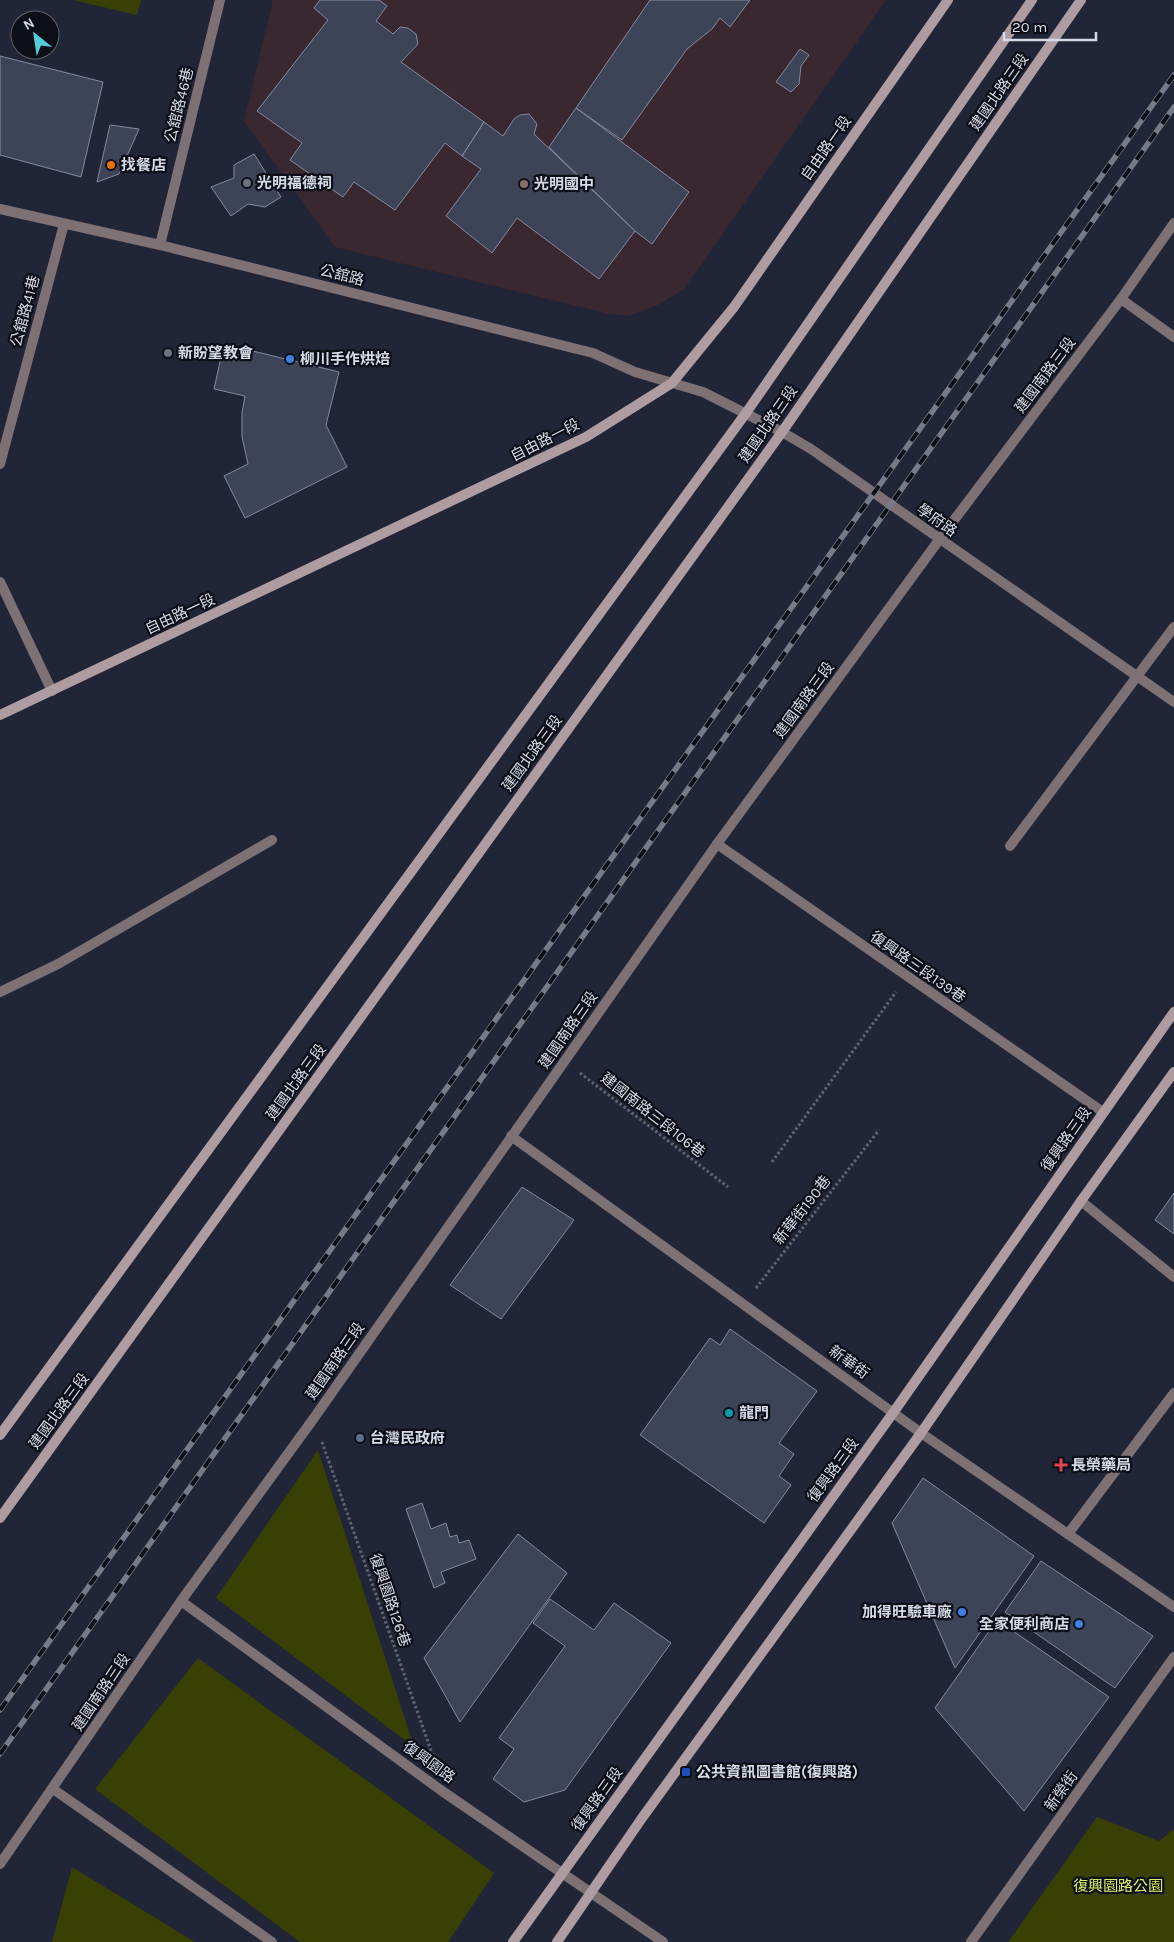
<svg xmlns="http://www.w3.org/2000/svg" width="1174" height="1942" viewBox="0 0 1174 1942" font-family="Karla,'Noto Sans TC',sans-serif">
<style>
.education{fill:#3a2830}
.green{fill:#394003}
.building{fill:#3d4457;stroke:#838ba1}
.lines{fill:none;stroke-linecap:round;stroke-linejoin:round}
.path{stroke:#606574;stroke-width:3;stroke-dasharray:2.5 2.5;stroke-linecap:butt}
.lane{stroke:#7d7174;stroke-width:10}
.street{stroke:#7d7174;stroke-width:10}
.secondary{stroke:#af9ca0;stroke-width:10}
.rail-casing{stroke:#767b8a;stroke-width:5.5}
.rail{stroke:#0c0f17;stroke-width:4;stroke-dasharray:11;stroke-linecap:butt}
.food-dot{fill:#e8710a;stroke:#0c0f17;stroke-width:2}
.worship-dot{fill:#6b7280;stroke:#0c0f17;stroke-width:2}
.education-dot{fill:#8d6e63;stroke:#0c0f17;stroke-width:2}
.shop-dot{fill:#3f7fe0;stroke:#0c0f17;stroke-width:2}
.culture-dot{fill:#0f9aa8;stroke:#0c0f17;stroke-width:2}
.service-dot{fill:#5c6f8a;stroke:#0c0f17;stroke-width:2}
.health-dot{fill:#e0444e;stroke:#0c0f17;stroke-width:2}
.transit-dot{fill:#1a4fb4;stroke:#0c0f17;stroke-width:2}
.labels{text-anchor:middle;dominant-baseline:central;stroke-width:4.5;stroke-linejoin:round;paint-order:stroke}
.street-label{font-size:15px;fill:#d6dae6;stroke:#0c0f17}
.poi-label{font-size:15px;font-weight:bold;fill:#d6dae6;stroke:#0c0f17;text-anchor:start}
.park-label{font-size:15px;fill:#dcef6a;stroke:#0c0f17}
</style>
<rect width="100%" height="100%" fill="#202637"/>
<!-- education -->
<path class="education" d="M273 0H886L684 289 658 305 628 316 609 314 335 247 244 121Z"/>
<!-- green -->
<path class="green" d="M73 0H141L137 15Z
M318 1450 414 1747 216 1598Z
M198 1658 494 1873 448 1942H300L95 1789Z
M1097 1817 1159 1841 1174 1829V1942H1008Z
M72 1867 195 1942H52Z"/>
<!-- building -->
<path class="building" d="M320 0H379L387 6 376 21 393 34 400 27 408 28 416 34 418 44 401 62 484 122 462 156 445 143 395 210 354 182 343 197 290 160 302 143 257 111 328 20 314 8Z
M650 0H750L730 27 720 18 712 29 687 49 622 140 576 108Z
M800 49 809 55 801 66 799 84 791 92 776 82Z
M0 56 103 82 81 177 0 155Z
M576 108 689 192 652 244 635 231 549 147Z
M529 114 537 124 534 134 635 231 599 279 517 218 492 253 446 216 481 169 462 156 484 122 503 136 514 119 520 115Z
M110 125 139 129 119 174 97 182Z
M254 154 281 197 265 207 248 204 231 216 211 187 234 178V165Z
M224 344 339 372 326 425 347 467 245 518 224 476 248 464 242 437V413L245 396 214 389Z
M522 1187 574 1220 501 1319 450 1285Z
M1174 1193V1234L1155 1220Z
M730 1329 817 1391 779 1443 794 1454 779 1476 791 1485 764 1523 640 1435 710 1338 720 1345Z
M923 1478 1034 1556 955 1668 892 1523Z
M422 1503 431 1529 446 1523 450 1537 457 1535 459 1543 469 1540 476 1559 441 1572 445 1583 434 1588 406 1509Z
M518 1534 567 1573 460 1722 424 1658Z
M1041 1561 1153 1636 1115 1688 1005 1612Z
M550 1599 594 1630 614 1603 671 1643 565 1790 524 1802 493 1779 514 1749 499 1738 565 1646 533 1623Z
M997 1620 1109 1697 1024 1811 935 1708Z"/>
<g class="lines">
<!-- path -->
<path class="path" d="M580 1073 728 1187
M772 1162 896 992
M756 1288 879 1130
M322 1442 434 1759"/>
<!-- lane -->
<path class="lane" d="M1121 299 1174 337
M0 464 64 224
M0 582 52 691
M717 844 1103 1112
M1010 846 1174 627
M1081 1201 1174 1277
M1068 1534 1174 1393
M971 1942 1174 1657"/>
<!-- street -->
<path class="street" d="M0 209 160 245 593 353 635 372 703 392 782 432 811 449 1174 702
M160 245 220 0
M0 992 58 964 272 840
M511 1136 921 1433 1174 1607
M181 1601 442 1791 663 1942
M53 1789 272 1942
M0 1864 181 1601 314 1418 717 844 939 540 1121 299 1174 223"/>
<!-- secondary -->
<path class="secondary" d="M0 715 586 437 672 383 734 307 948 0
M0 1435 746 413 1032 0
M0 1518 782 432 1081 0
M513 1942 893 1413 1174 1012
M557 1942 642 1818 921 1433 1081 1201 1174 1072"/>
<!-- rail casing -->
<g class="rail-casing">
<path id="rail" d="M0 1710 1174 75
M0 1754 1174 107"/>
</g>
<!-- rail -->
<use href="#rail" class="rail"/>
</g>
<!-- markers -->
<circle class="food-dot" cx="111" cy="165" r="5"/>
<g class="worship-dot">
<circle cx="247" cy="183" r="5"/>
<circle cx="168" cy="353" r="5"/>
</g>
<circle class="education-dot" cx="524" cy="184" r="5"/>
<g class="shop-dot">
<circle cx="290" cy="359" r="5"/>
<circle cx="962" cy="1612" r="5"/>
<circle cx="1079" cy="1624" r="5"/>
</g>
<circle class="culture-dot" cx="729" cy="1413" r="5"/>
<circle class="service-dot" cx="360" cy="1438" r="5"/>
<path class="health-dot" d="M1058.5 1457.5h5v5h5v5h-5v5h-5v-5h-5v-5h5z"/>
<rect class="transit-dot" x="681" y="1767" width="10" height="10" rx="2.5"/>
<g class="labels">
<!-- street labels -->
<g class="street-label">
<text transform="translate(999 92) rotate(-55)">建國北路三段</text>
<text transform="translate(179 105) rotate(-76)">公舘路46巷</text>
<text transform="translate(826 148) rotate(-55)">自由路一段</text>
<text transform="translate(342 275) rotate(14)">公舘路</text>
<text transform="translate(25 311) rotate(-75)">公舘路41巷</text>
<text transform="translate(1045 375) rotate(-53)">建國南路三段</text>
<text transform="translate(768 424) rotate(-55)">建國北路三段</text>
<text transform="translate(545 440) rotate(-27)">自由路一段</text>
<text transform="translate(937 520) rotate(35)">學府路</text>
<text transform="translate(180 614) rotate(-25)">自由路一段</text>
<text transform="translate(804 700) rotate(-54)">建國南路三段</text>
<text transform="translate(532 753) rotate(-54)">建國北路三段</text>
<text transform="translate(918 967) rotate(35)">復興路三段139巷</text>
<text transform="translate(568 1030) rotate(-55)">建國南路三段</text>
<text transform="translate(296 1082) rotate(-54)">建國北路三段</text>
<text transform="translate(653 1115) rotate(38)">建國南路三段106巷</text>
<text transform="translate(1066 1139) rotate(-55)">復興路三段</text>
<text transform="translate(802 1210) rotate(-52)">新華街190巷</text>
<text transform="translate(335 1361) rotate(-55)">建國南路三段</text>
<text transform="translate(849 1362) rotate(36)">新華街</text>
<text transform="translate(59 1411) rotate(-54)">建國北路三段</text>
<text transform="translate(833 1470) rotate(-54)">復興路三段</text>
<text transform="translate(390 1600) rotate(71)">復興園路126巷</text>
<text transform="translate(101 1692) rotate(-56)">建國南路三段</text>
<text transform="translate(429 1762) rotate(36)">復興園路</text>
<text transform="translate(1061 1791) rotate(-55)">新榮街</text>
<text transform="translate(597 1799) rotate(-54)">復興路三段</text>
</g>
<!-- poi labels -->
<g class="poi-label">
<text x="121" y="165">找餐店</text>
<text x="257" y="183">光明福德祠</text>
<text x="534" y="184">光明國中</text>
<text x="178" y="353">新盼望教會</text>
<text x="300" y="359">柳川手作烘焙</text>
<text x="739" y="1413">龍門</text>
<text x="370" y="1438">台灣民政府</text>
<text x="1071" y="1465">長榮藥局</text>
<text x="952" y="1612" text-anchor="end">加得旺驗車廠</text>
<text x="1069" y="1624" text-anchor="end">全家便利商店</text>
<text x="696" y="1772">公共資訊圖書館(復興路)</text>
</g>
<!-- park labels -->
<g class="park-label">
<text x="1118" y="1886">復興園路公園</text>
</g>
</g>
<!-- north arrow -->
<g transform="translate(35 35) rotate(330)"><circle r="24" fill="#0c0f17" stroke="#5d606a"/>
<path d="M0-4L9 19L0 12L-9 19Z" fill="#53cbda"/>
<text y="-8" font-size="14" font-weight="bold" text-anchor="middle" fill="#d6dae6">N</text>
</g>
<!-- scale -->
<path d="M1004 32v8h92v-8" fill="none" stroke="#d6dae6" stroke-width="2.5"/>
<text x="1012" y="32" font-size="15" fill="#d6dae6" stroke="#0c0f17" stroke-width="4" paint-order="stroke">20 m</text>
</svg>
